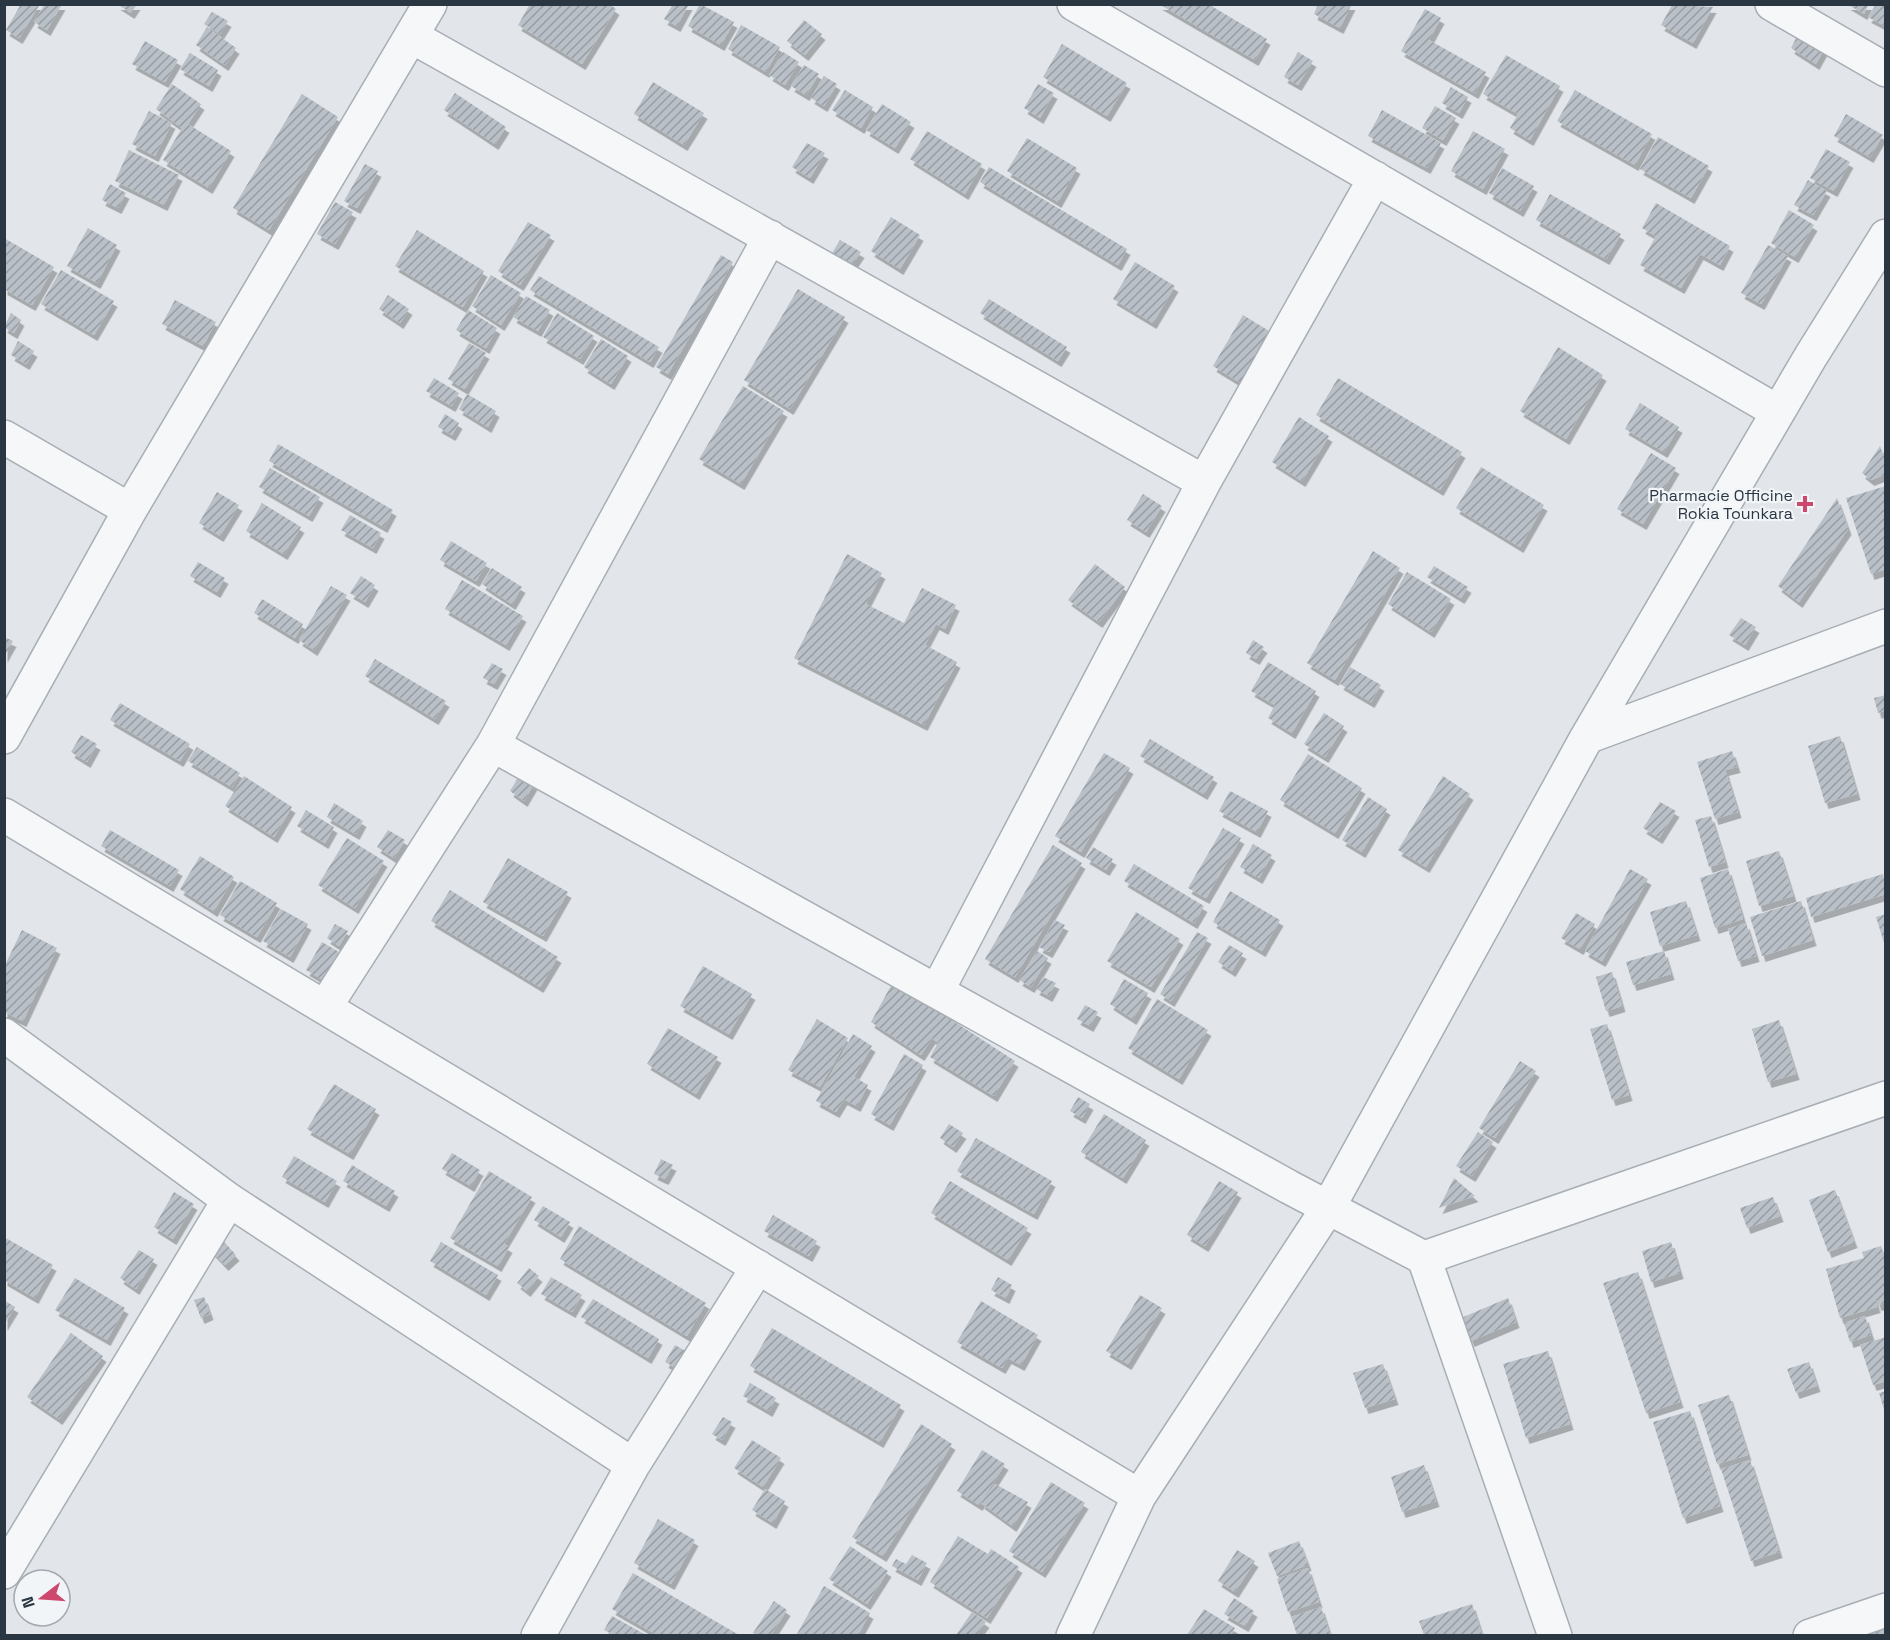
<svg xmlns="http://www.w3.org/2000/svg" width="1890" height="1640" viewBox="0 0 1890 1640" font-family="'Space Grotesk',sans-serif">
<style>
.building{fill:url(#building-hatch);filter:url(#shadow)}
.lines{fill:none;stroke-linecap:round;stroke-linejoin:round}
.minor-casing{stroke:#a7aeb4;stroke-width:36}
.minor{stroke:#f5f7f9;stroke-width:33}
.poi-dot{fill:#ce486d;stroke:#f2f5f8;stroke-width:2}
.labels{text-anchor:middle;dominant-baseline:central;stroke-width:4.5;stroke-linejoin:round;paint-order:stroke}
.poi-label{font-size:16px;fill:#2a3642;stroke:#f2f5f8;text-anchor:end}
</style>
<defs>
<pattern id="building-hatch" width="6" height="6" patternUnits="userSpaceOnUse" patternTransform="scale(1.5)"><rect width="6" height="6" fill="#b9c0c7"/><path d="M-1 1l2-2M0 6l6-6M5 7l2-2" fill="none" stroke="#979da3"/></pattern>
<filter id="shadow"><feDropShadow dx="3.5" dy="6" stdDeviation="0" flood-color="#0004"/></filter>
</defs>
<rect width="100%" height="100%" fill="#e2e6ea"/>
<!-- building -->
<path class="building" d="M21 4H40L19 38 6 30Z
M45 4H62L47 30 34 22Z
M117 4H137L131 13Z
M530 4H609L616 9 582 64 518 25Z
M673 4H689L677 26 664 19Z
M700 4 734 22 721 45 688 26Z
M1159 4H1208L1267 39 1255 60Z
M1318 4H1352L1340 28 1314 14Z
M1847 4H1869L1864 14Z
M1876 4 1886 6 1885 26 1868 17Z
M1672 5 1713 7 1693 43 1661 25Z
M1425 9 1441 18 1429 40 1486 72 1475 93 1401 51Z
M212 12 228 21 220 34 204 24Z
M804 20 822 34 805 55 787 41Z
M741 25 780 47 766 72 728 49Z
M207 27 236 48 225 65 196 45Z
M1801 29 1827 44 1816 64 1791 48Z
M145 41 178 60 165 82 132 64Z
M1062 44 1127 83 1107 116 1043 77Z
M783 52 799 62 785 85 769 75Z
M1298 52 1313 61 1298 85 1284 77Z
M190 53 218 70 209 86 180 69Z
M1506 55 1560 86 1530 140 1510 128 1518 114 1483 94Z
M804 65 819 74 806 95 791 86Z
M824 76 837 84 824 106 811 98Z
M653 82 704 113 684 145 634 114Z
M172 84 201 104 188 124 231 151 209 188 163 160 182 128 156 109Z
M1038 84 1054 93 1040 118 1024 108Z
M1451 87 1468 97 1459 113 1442 103Z
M845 90 873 107 861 128 832 110Z
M1575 90 1652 134 1635 165 1557 121Z
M455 93 506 127 495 144 444 110Z
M302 94 338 117 269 230 233 208Z
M882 104 911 122 895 148 866 130Z
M1435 106 1456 118 1443 140 1422 128Z
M1382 110 1441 143 1427 168 1368 136Z
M149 111 172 123 155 156 132 144Z
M1846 114 1883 135 1870 157 1834 136Z
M927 131 982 164 965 194 910 159Z
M1473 131 1505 149 1483 189 1451 171Z
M1658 137 1709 166 1691 198 1640 169Z
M1027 138 1077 168 1058 202 1007 171Z
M807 143 825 153 810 178 792 167Z
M1826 149 1850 162 1834 191 1810 178Z
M129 150 179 175 164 205 115 181Z
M365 164 378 171 357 208 344 201Z
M989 167 1127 249 1118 265 980 182Z
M1502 168 1534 186 1520 211 1489 193Z
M1808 180 1827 191 1813 215 1794 205Z
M110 184 126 193 118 208 102 200Z
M1550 194 1621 234 1606 259 1536 220Z
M335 202 353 212 335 244 317 234Z
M1656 203 1730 246 1720 265 1700 254 1681 288 1640 265 1656 236 1642 228Z
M1789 210 1814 225 1795 257 1771 243Z
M891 217 920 235 900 269 871 251Z
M528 222 551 235 520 285 498 271Z
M88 228 117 245 97 283 67 266Z
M417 230 484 271 463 307 395 266Z
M4 238 54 267 32 305 4 289Z
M840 240 861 252 851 267 831 255Z
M1768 245 1788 256 1761 304 1741 293Z
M721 255 733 262 668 374 656 367Z
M1135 262 1175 286 1153 323 1113 299Z
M61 270 114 301 94 335 41 304Z
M491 275 521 293 501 325 472 306Z
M539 276 659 347 650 362 530 290Z
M798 289 845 317 790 409 744 380Z
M388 295 409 309 400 323 379 309Z
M526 296 550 310 538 331 513 317Z
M989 299 1067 347 1058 361 980 313Z
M175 300 216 322 203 346 162 324Z
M468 310 497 328 486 348 456 330Z
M11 313 21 320 14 333 4 327Z
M557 313 594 336 580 359 543 337Z
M1243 315 1274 334 1244 385 1213 366Z
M601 339 628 356 611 384 584 367Z
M18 341 34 351 26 364 11 355Z
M469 343 486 353 465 389 448 379Z
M1558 347 1603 375 1566 439 1520 411Z
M434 378 459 393 452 406 426 391Z
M1338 378 1462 452 1440 490 1316 415Z
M743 386 784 411 741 484 699 459Z
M467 394 496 411 488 427 459 409Z
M1640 403 1679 427 1664 452 1625 429Z
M445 414 459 423 452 435 438 427Z
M1299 417 1329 436 1302 481 1272 462Z
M278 444 393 510 384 527 269 461Z
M1880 446 1886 461V474L1871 480 1862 473Z
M1651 453 1676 468 1643 524 1617 509Z
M1481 467 1544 505 1520 547 1456 508Z
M270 468 320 497 309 516 259 487Z
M1886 486V569L1871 574 1846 498Z
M217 492 239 505 220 536 199 523Z
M1143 494 1162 506 1146 532 1127 520Z
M1837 498 1848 529 1799 602 1778 586Z
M262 503 301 527 284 554 246 531Z
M350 515 381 533 373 548 341 530Z
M451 541 487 563 476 581 440 560Z
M1373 551 1400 568 1335 680 1307 663Z
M847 554 882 573 866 604 904 623 922 588 956 605 945 629 936 624 925 645 957 662 924 725 794 658Z
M198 562 225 578 217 592 190 576Z
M1095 564 1125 587 1099 622 1068 600Z
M1434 566 1468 587 1461 598 1427 577Z
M492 568 522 587 512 604 482 584Z
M1407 572 1451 599 1431 632 1388 604Z
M361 576 375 585 365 602 350 593Z
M462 580 523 616 506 645 445 609Z
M331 586 347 595 314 650 299 640Z
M262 599 303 624 295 638 254 613Z
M1741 618 1756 627 1745 645 1729 635Z
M4 637 13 641 4 657Z
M1253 640 1264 647 1256 659 1246 653Z
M375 659 446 701 435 719 365 676Z
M1268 662 1316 691 1292 733 1268 718 1275 705 1251 691Z
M492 663 503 669 494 684 483 678Z
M1350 667 1381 685 1371 702 1340 684Z
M1886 695V710L1878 713 1874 698Z
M120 703 190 744 180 761 110 720Z
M1324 713 1344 726 1325 757 1304 744Z
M81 735 97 744 87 762 71 752Z
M1840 736 1857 794 1825 803 1808 746Z
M1150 739 1214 777 1204 794 1140 756Z
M197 747 240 773 232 787 188 761Z
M1732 751 1737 767 1725 770 1738 812 1715 819 1697 762Z
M1104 753 1130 768 1081 852 1055 836Z
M1308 754 1362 788 1335 833 1280 800Z
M244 776 292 807 274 837 225 806Z
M519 776 534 784 524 801 510 791Z
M1443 776 1470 794 1426 867 1398 850Z
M1230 791 1268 811 1257 832 1219 811Z
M1368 797 1387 809 1362 852 1342 840Z
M1660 802 1676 811 1659 838 1643 828Z
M334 803 363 821 356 834 327 817Z
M306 810 334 827 325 843 297 826Z
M1711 816 1725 862 1709 867 1695 820Z
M1223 828 1241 838 1206 898 1188 888Z
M110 830 179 870 170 886 101 846Z
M388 830 405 840 394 858 377 847Z
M347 838 384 861 355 908 318 885Z
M1253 844 1272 855 1259 878 1240 867Z
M1053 845 1082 863 1015 977 985 959Z
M1093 847 1113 859 1106 870 1086 858Z
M1779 851 1793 896 1759 906 1746 861Z
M200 856 234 877 214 911 180 889Z
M508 858 568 892 543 936 483 902Z
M1134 864 1204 906 1194 923 1124 881Z
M1630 869 1648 879 1602 961 1585 951Z
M1728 869 1743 919 1715 928 1700 878Z
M1883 874 1886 894 1811 917 1806 898Z
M240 881 277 903 257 937 220 915Z
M450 890 558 957 540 987 431 921Z
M1230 891 1280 920 1262 951 1213 922Z
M1686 901 1697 935 1660 946 1650 912Z
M1801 901 1813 940 1762 956 1750 917Z
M281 909 308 924 290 957 263 941Z
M1136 912 1180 939 1151 987 1107 961Z
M1576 913 1595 924 1580 949 1561 938Z
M1886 914V946H1885L1876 917Z
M1055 920 1065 925 1049 952 1039 947Z
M1746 923 1756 956 1738 961 1728 929Z
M335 924 348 931 339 946 327 938Z
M22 930 57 948 23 1021 4 1012V967Z
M1197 932 1208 938 1171 1001 1160 994Z
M322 942 339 952 323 980 306 970Z
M1229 945 1243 953 1232 971 1218 962Z
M1037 951 1048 958 1031 987 1019 980Z
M1664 951 1671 974 1633 985 1626 962Z
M703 966 752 994 729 1034 680 1006Z
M1612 972 1622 1006 1606 1011 1596 977Z
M1043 977 1056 983 1049 996 1036 989Z
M1124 979 1148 993 1133 1019 1110 1004Z
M893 982 1015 1061 994 1096 930 1057 944 1032 937 1042 932 1038 921 1055 871 1022Z
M1157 999 1208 1030 1179 1079 1128 1048Z
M1085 1005 1098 1012 1090 1026 1077 1019Z
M817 1019 848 1038 820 1087 788 1070Z
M1779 1020 1796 1074 1768 1082 1752 1029Z
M1607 1024 1629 1095 1612 1100 1590 1029Z
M668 1028 718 1057 696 1094 647 1064Z
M853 1034 872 1046 854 1077 868 1085 857 1106 844 1099 836 1112 816 1101Z
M904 1054 923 1065 890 1125 871 1114Z
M1520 1061 1536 1071 1495 1138 1479 1128Z
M334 1084 376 1109 350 1154 307 1129Z
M1078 1097 1090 1104 1082 1118 1070 1111Z
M1104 1114 1146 1140 1123 1178 1081 1152Z
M949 1124 963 1133 953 1147 940 1138Z
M1478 1132 1493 1142 1472 1176 1456 1166Z
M976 1138 1052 1181 1034 1214 957 1171Z
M452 1153 480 1170 471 1186 442 1169Z
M294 1156 337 1181 325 1202 282 1177Z
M661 1159 673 1165 665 1179 654 1174Z
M352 1165 395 1191 386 1206 343 1181Z
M489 1171 532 1197 504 1244 509 1247 498 1266 450 1238Z
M1454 1178 1475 1196 1439 1208Z
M950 1181 1028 1228 1008 1260 931 1213Z
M1219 1181 1238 1192 1205 1246 1187 1235Z
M1835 1190 1854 1242 1828 1252 1809 1200Z
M174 1192 194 1204 173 1239 154 1227Z
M1773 1197 1780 1216 1747 1228 1740 1208Z
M543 1206 570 1222 561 1237 534 1220Z
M773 1215 817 1241 809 1256 764 1231Z
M579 1226 706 1303 687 1336 560 1259Z
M216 1233 236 1255 225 1265 205 1244Z
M4 1237 53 1265 35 1298 4 1280Z
M441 1242 498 1275 486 1295 430 1261Z
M1671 1242 1680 1273 1651 1282 1642 1251Z
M1881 1246 1886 1260V1303L1878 1305 1872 1288 1877 1307 1840 1318 1826 1269 1864 1258 1862 1252Z
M139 1250 154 1259 136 1289 120 1278Z
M529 1268 539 1276 527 1291 517 1283Z
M1638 1272 1680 1402 1646 1413 1603 1283Z
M551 1277 582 1295 572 1312 541 1294Z
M998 1277 1012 1285 1006 1298 991 1290Z
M75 1278 125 1308 107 1340 55 1310Z
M1140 1295 1162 1308 1128 1364 1106 1351Z
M204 1297 210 1314 201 1318 194 1300Z
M1508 1298 1516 1322 1471 1341 1461 1318Z
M593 1299 659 1339 648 1358 581 1317Z
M4 1300 15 1307 4 1325Z
M981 1301 1038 1335 1021 1365 1008 1358 1002 1368 957 1342Z
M1865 1316 1871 1335 1850 1342 1844 1323Z
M772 1328 901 1405 880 1442 750 1366Z
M71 1333 103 1356 59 1419 27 1397Z
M1886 1337V1381L1873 1385 1860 1345Z
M675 1345 689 1353 680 1370 665 1362Z
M1548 1351 1570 1424 1526 1438 1503 1364Z
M1809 1362 1817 1386 1796 1393 1787 1369Z
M1383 1364 1395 1399 1365 1408 1353 1373Z
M750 1383 776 1398 769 1411 743 1396Z
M1886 1391V1413H1885L1879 1393Z
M1729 1395 1748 1455 1717 1464 1698 1405Z
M1690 1411 1720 1506 1683 1518 1653 1422Z
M723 1417 732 1422 722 1440 712 1434Z
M921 1424 952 1444 883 1556 852 1537Z
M752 1440 781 1458 763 1487 734 1468Z
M982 1450 1005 1464 979 1505 957 1491Z
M1750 1460 1779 1552 1751 1561 1721 1469Z
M1424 1465 1436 1501 1402 1512 1391 1477Z
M1051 1482 1085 1503 1042 1572 1009 1551Z
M995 1484 1028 1502 1013 1526 981 1503Z
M765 1489 785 1501 773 1523 752 1510Z
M658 1519 695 1540 671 1584 634 1563Z
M958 1536 988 1554 991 1549 1019 1567 987 1618 930 1582Z
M1299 1541 1308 1565 1277 1576 1268 1553Z
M850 1546 888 1571 867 1604 829 1579Z
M1237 1550 1255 1561 1235 1592 1218 1581Z
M912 1555 927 1563 918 1580 892 1566 896 1559 906 1564Z
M1308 1568 1319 1602 1288 1612 1277 1579Z
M633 1573 739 1635H657L612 1609Z
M824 1586 870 1613 858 1635 797 1634Z
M1234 1598 1254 1611 1245 1626 1224 1614Z
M774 1601 787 1610 771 1635H757L753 1633Z
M1472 1604 1482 1635H1424L1419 1621Z
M1321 1607 1330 1635H1297L1291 1617Z
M1204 1609 1235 1628 1231 1635H1187Z
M972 1612 986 1622 976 1635H956Z
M612 1616 646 1635H614L604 1630Z
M1886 1621V1635H1842Z"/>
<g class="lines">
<!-- minor casing -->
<g class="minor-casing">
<path id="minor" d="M1074 4 1778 412
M1772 4 1886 70
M411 36 1204 482
M4 437 130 510
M4 737 130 510 430 4
M1587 737 1886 626
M493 745 1289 1187 1424 1258 1555 1636
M4 815 1139 1496
M937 991 1204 482 1375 178
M325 1007 493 745 770 237
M4 1035 229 1200 633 1465
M1424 1258 1886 1098
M4 1572 229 1200
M538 1636 633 1465 758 1267
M1073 1636 1139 1496 1328 1208 1587 737 1811 356 1886 236
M1810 1636 1886 1610"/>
</g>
<!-- minor -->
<use href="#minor" class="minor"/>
</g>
<!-- markers -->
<path class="poi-dot" d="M1802 495h6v6h6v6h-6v6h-6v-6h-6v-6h6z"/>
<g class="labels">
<!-- poi labels -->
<g class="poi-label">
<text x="1793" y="495">Pharmacie Officine<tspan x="1793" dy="18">Rokia Tounkara</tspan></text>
</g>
</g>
<!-- border -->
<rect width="1890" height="1640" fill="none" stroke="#2a3642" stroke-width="12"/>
<!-- north arrow -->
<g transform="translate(42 1598) rotate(253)"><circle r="28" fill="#f2f5f8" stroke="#a2a9af" stroke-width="1.5"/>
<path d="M0-4.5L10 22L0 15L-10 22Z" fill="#ce486d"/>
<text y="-9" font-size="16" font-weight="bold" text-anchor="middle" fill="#2a3642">N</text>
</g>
</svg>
